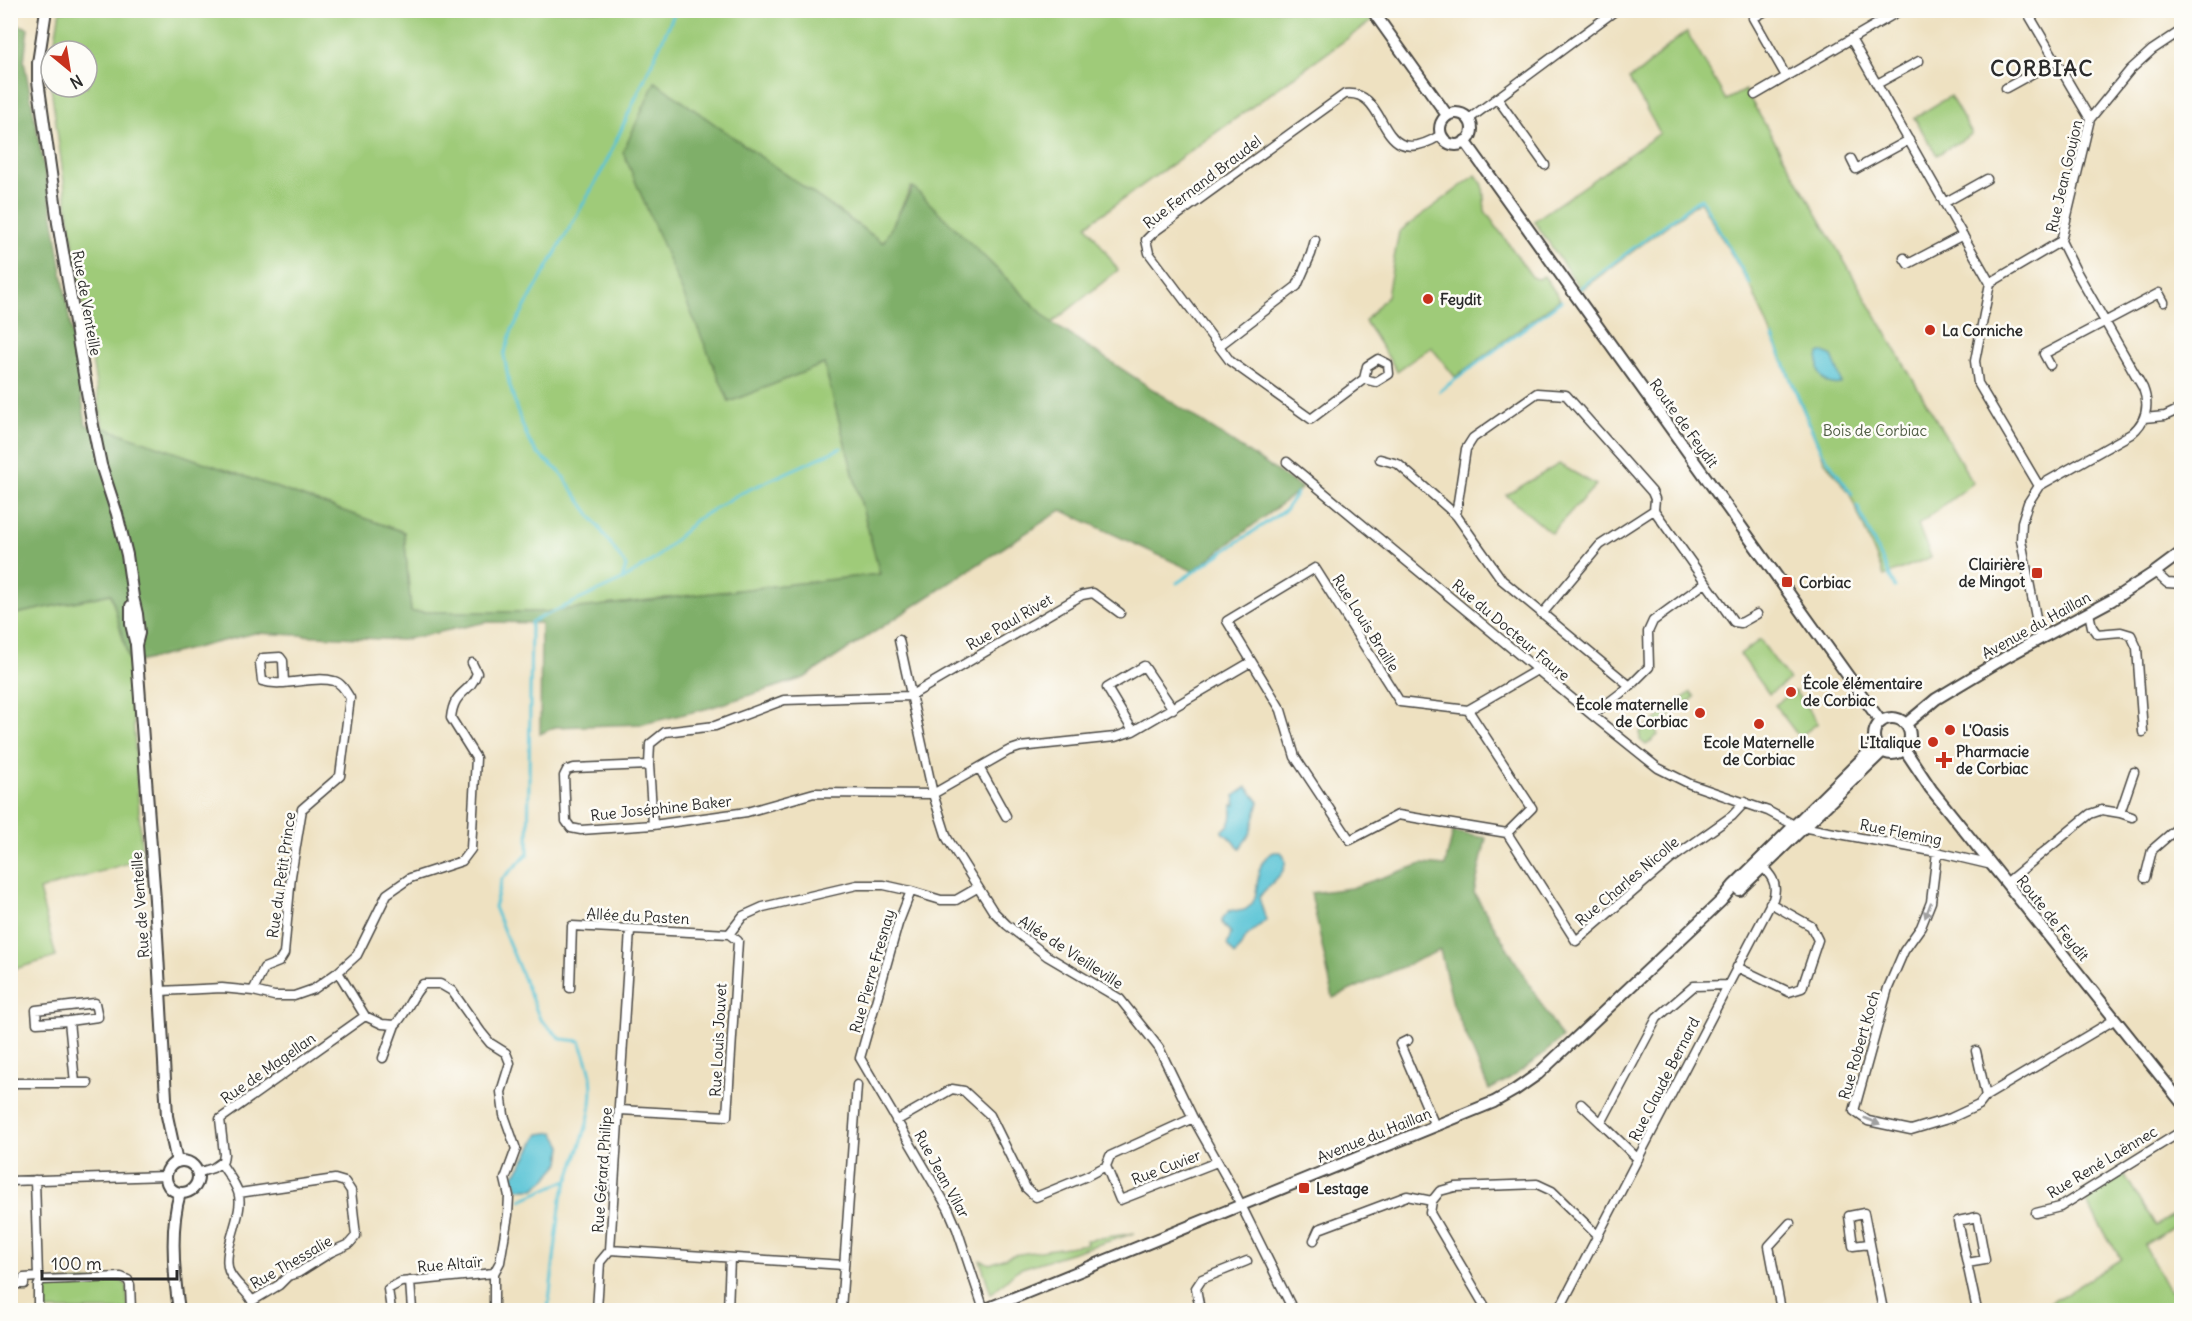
<svg xmlns="http://www.w3.org/2000/svg" width="2192" height="1321" viewBox="0 0 2192 1321" font-family="Delius,sans-serif">
<style>
.green{fill:#9fcb79;stroke:#657b52;stroke-width:1.5}
.forest{fill:#7faf69;stroke:#556d4a;stroke-width:1.5}
.water{fill:#5ac4d6;stroke:#427880;stroke-width:1.5}
.lines{fill:none;stroke-linecap:round;stroke-linejoin:round}
.stream{stroke:#5ac4d6;stroke-width:3}
.minor-casing{stroke:#484642;stroke-width:11}
.tertiary-casing{stroke:#484642;stroke-width:14}
.minor{stroke:#fff;stroke-width:8}
.tertiary{stroke:#fff;stroke-width:10}
.oneway{fill:#a0a0a0}
.poi-dot{fill:#c8321e;stroke:#fdfcf7;stroke-width:2}
.labels{text-anchor:middle;dominant-baseline:central;stroke-width:5;stroke-linejoin:round;paint-order:stroke}
.street-label{font-size:15px;fill:#2b2b2b;stroke:#fdfcf7}
.poi-label{font-size:15px;font-weight:bold;fill:#2b2b2b;stroke:#fdfcf7;text-anchor:start}
.park-label{font-size:15px;fill:#4e5b42;stroke:#fdfcf7}
.district-label{font-size:21px;font-weight:bold;letter-spacing:1.5px;fill:#2b2b2b;stroke:#fdfcf7}
</style>
<rect width="100%" height="100%" fill="#fdfcf7"/>
<filter id="ink" filterUnits="userSpaceOnUse"><feTurbulence type="fractalNoise" baseFrequency=".0167" numOctaves="2"/><feDisplacementMap in="SourceGraphic" scale="12" xChannelSelector="R" yChannelSelector="G"/><feConvolveMatrix kernelMatrix="1 2 1 2 8 2 1 2 1" color-interpolation-filters="sRGB"/></filter>
<filter id="wash" filterUnits="userSpaceOnUse"><feTurbulence type="fractalNoise" baseFrequency=".008" numOctaves="4" result="noise"/><feDisplacementMap in="SourceGraphic" scale="24" xChannelSelector="R" yChannelSelector="G"/><feGaussianBlur stdDeviation="1.35" result="paint"/><feColorMatrix in="noise" values="0 0 0 0 0 0 0 0 0 0 0 0 0 0 0 0 0 1.4 0 .05"/><feComposite in="paint" operator="in"/></filter>
<g filter="url(#wash)">
<rect width="100%" height="100%" fill="#eee1c1"/>
<!-- green -->
<path class="green" d="M949 10 965 19 968 10H1377L1380 15 1087 225 1118 270 1052 323 911 187 884 243 655 83 729 402 824 364 880 574 544 612H411L404 532 103 428 69 218 51 87H87V51H53L60 11Z
M1687 32 1726 100 1745 90 1973 483 1918 525 1931 557 1884 576 1849 492 1824 460 1752 289 1700 201 1581 290 1534 221 1660 133 1629 79C1651 67 1665 45 1687 32Z
M1950 96 1972 134 1937 155 1914 118Z
M1476 175 1483 185 1485 211 1533 278 1538 279 1544 276 1560 299 1455 377 1431 347 1397 371 1365 321 1387 296 1399 232Z
M1559 464 1596 485 1551 533 1506 495Z
M111 594 130 664 142 859 39 890 56 957 11 970V615Z
M1760 640 1789 680 1769 694 1740 654Z
M1795 691 1818 723 1799 737 1775 705Z
M1691 692 1695 697 1655 728 1658 735 1646 745 1640 740V732Z
M2124 1174 2156 1226 2181 1210V1222L2144 1245 2169 1291 2181 1283V1310H2039L2121 1259 2084 1199Z
M1135 1233 1022 1268 1016 1271 991 1294 980 1260 990 1264 1013 1255 1087 1244 1086 1240Z
M118 1280 125 1283 127 1287 128 1310H42V1290L45 1283Z"/>
<!-- forest -->
<path class="forest" d="M11 22 28 28 24 61 54 221 86 425 108 429 404 532 411 612H544L880 574 824 364 729 402 623 152 655 82 883 243 913 187 1052 323 1302 488 1193 571 1061 510 804 678 709 708 643 724 555 727 540 734 541 623 487 622 402 640 255 633 130 664 111 594 11 615Z
M1453 832 1486 838 1474 893 1562 1038C1539 1058 1517 1076 1489 1090L1453 1004 1440 950 1333 998 1311 893 1351 888 1422 864 1445 866Z"/>
<!-- water -->
<path class="water" d="M1824 352 1832 356C1835 366 1841 374 1841 384 1821 387 1815 371 1819 354Z
M1247 787 1259 802 1250 834 1240 848 1222 831C1233 823 1232 818 1232 805H1236L1234 796Z
M1274 852H1281C1296 871 1267 883 1259 898L1266 920 1247 936 1235 955 1227 945 1231 933 1222 923V919L1229 911C1234 909 1239 912 1244 910 1267 900 1247 864 1274 852Z
M554 1132 562 1146 560 1163 546 1179 534 1189H518L513 1176C526 1162 529 1149 539 1134Z"/>
<g class="lines">
<!-- stream -->
<path class="stream" d="M1361 10 1363 14
M1577 290 1701 198 1750 284
M1773 337 1820 449 1852 494
M1440 391 1561 301
M1857 506 1895 587
M622 580 655 559 697 519 739 494 841 448
M1177 583 1285 510 1297 493
M521 1200 569 1179C579 1146 596 1113 591 1077 590 1065 584 1053 580 1041L561 1039 540 1019 494 907 502 879 528 854 531 622 622 580 626 566 560 472 537 453 529 441 520 419 509 383 504 355 512 330 604 167 676 10
M548 1310 561 1199 568 1180"/>
</g>
</g>
<g filter="url(#ink)">
<g class="lines">
<!-- minor casing -->
<g class="minor-casing">
<path id="minor" d="M2026 10 2090 119
M1764 12 1753 18 1786 76
M1851 39 1990 283
M1877 84 1919 61
M2006 88 2055 61
M1755 95 1901 10
M1497 98 1545 165
M1469 119 1616 10
M1851 159 1856 169 1909 140
M1944 203 1987 179
M1904 258 1908 264 1963 235
M1219 346 1297 286 1311 254 1315 240
M2050 365 2044 354 2159 293 2164 302
M1364 379 1376 382 1389 374 1388 364 1378 359 1367 366 1364 379 1311 419 1230 361 1149 253 1146 240 1154 232 1345 94C1392 88 1374 176 1441 135
M2144 418 2165 416 2182 408
M1380 459 1398 464 1456 515 1502 580 1630 686
M1287 462 1592 715 1658 768 1690 784 1768 811 1796 826 1937 852 1992 865
M2039 486 1978 383 1975 361 1990 283 2061 241
M1456 515 1466 449 1473 438 1537 393 1566 395 1652 492 1655 499 1654 510 1734 622 1741 623 1757 614
M2155 572 2167 583 2182 584
M1120 613 1093 593 1082 595 910 696 784 700 715 726 665 732 650 744 649 765 574 768 567 770 564 776 566 821 571 828 581 830 653 825 747 812 814 793 933 794 1008 751 1020 747 1115 737 1133 731 1251 662
M2089 613 2092 627 2097 634 2121 632 2131 635 2137 648 2143 732
M1542 614 1600 545 1654 510
M2040 638 2021 540 2022 522 2028 503 2039 486 2131 434C2146 422 2150 406 2143 388L2075 269 2061 241 2090 119 2130 70 2152 50 2182 30
M899 640 933 794 947 838 993 911 1007 925 1047 956 1120 999 1148 1034 1159 1048 1193 1118 1233 1189 1293 1310
M1468 710 1532 808 1507 833 1576 941 1670 860 1732 816 1745 802
M1592 715 1630 686 1649 667 1648 632 1653 621 1705 583
M1133 731 1107 688 1144 666 1173 709
M649 765 653 825
M980 769 1006 816
M2120 813 2132 817
M1507 833 1398 815 1350 840 1295 757 1281 710 1227 621 1315 568 1400 702 1468 710 1537 670
M1937 852 1931 902 1921 927 1904 951 1888 988 1854 1111 1868 1121 1911 1130 1951 1118 1979 1105 1986 1096 2114 1020
M2145 878 2152 850 2182 824
M2006 883 2090 814 2102 810 2120 813 2134 772
M977 888 956 900H941L911 891 898 924 860 1058 948 1208 957 1229 984 1310
M630 930 610 1250 844 1265
M729 934 743 916 763 907 857 885H884L911 891
M1737 967 1789 992 1802 988 1818 940 1811 926 1770 903
M338 972 365 1016
M570 988 572 926 729 934
M160 991 222 988 253 991 274 996H294L314 989 338 972 357 955 387 894 410 878 462 861 471 849 476 758 451 718C454 689 469 696 477 673L472 663
M253 991 264 968 279 962 284 954 291 876 302 809 340 776 350 698C346 692 342 683 334 681 313 675 284 688 262 681L260 663 263 658 280 657 283 661 284 683
M69 1021 37 1023 36 1010 95 1003 98 1017 69 1021 75 1083
M1408 1040 1400 1044 1435 1126
M1976 1051 1986 1096
M383 1058 395 1025
M10 1083H88
M1581 1104 1601 1123
M620 1110 727 1116 738 941 729 934
M1193 1118 1110 1156 1106 1166 1120 1200 1217 1162
M896 1121 952 1089 964 1091 990 1115 1026 1188 1036 1197 1087 1176 1106 1166
M1638 1159 1601 1123 1657 1018 1694 986 1728 985
M221 1163C226 1172 235 1182 238 1192 246 1212 221 1249 229 1271 233 1282 246 1290 252 1301L279 1285 288 1276 298 1273 331 1252 349 1244 356 1236 351 1191 345 1182 335 1179 239 1193
M197 1173 213 1168 223 1161 224 1154 220 1119 365 1016 382 1024 395 1025C407 1013 411 996 423 984H440L452 991 481 1032 490 1043 506 1053 510 1063 501 1092 504 1115 516 1149 505 1179 509 1196 508 1215 500 1262 494 1273V1310
M35 1180 38 1277 41 1280
M10 1181 166 1176
M1432 1201 1440 1191 1455 1187 1537 1184 1552 1191 1598 1236
M2036 1213 2060 1207 2182 1131
M1314 1240 1319 1229 1407 1196 1432 1201 1430 1213 1487 1310
M1869 1244 1853 1246 1849 1216 1864 1213 1883 1310
M1967 1263 1985 1260 1977 1217 1958 1221 1977 1310
M410 1281 412 1310
M10 1284H24V1278L38 1277
M252 1301 253 1310
M38 1310V1286L41 1280 121 1277 128 1280 130 1285 131 1310
M391 1310 388 1289 401 1282 494 1273
M597 1310 600 1262 610 1250
M728 1310 730 1258
M841 1310 857 1085
M1200 1310 1196 1288 1202 1279 1247 1261
M1559 1310 1773 899C1779 883 1770 874 1759 863
M1781 1310 1769 1246 1790 1223"/>
</g>
<!-- tertiary casing -->
<g class="tertiary-casing">
<path id="tertiary" d="M46 10 38 63V81L58 223 92 421 101 465 117 514 127 555 133 597 137 614 139 633 136 645 155 900 167 1116 177 1162
M1372 10 1447 115
M1440 129a16 16 0 1 1 32 0a16 16 0 1 1-32 0Z
M1465 141 1881 722
M131 606V624L135 641
M1874 736a18 18 0 1 1 36 0a18 18 0 1 1-36 0Z
M1906 724 1936 699 2006 657 2112 600 2155 572 2182 552
M1905 750 1931 789 2182 1103
M1739 890 1882 752
M166 1177a16 16 0 1 1 32 0a16 16 0 1 1-32 0Z
M179 1310C174 1276 170 1226 180 1193
M984 1310 1494 1102 1515 1090 1538 1074 1721 901 1734 885 1876 745"/>
</g>
<!-- minor -->
<use href="#minor" class="minor"/>
<!-- tertiary -->
<use href="#tertiary" class="tertiary"/>
</g>
<!-- one-way arrows -->
<defs><path id="oneway-solid" d="M-6-.8H1V-3.2L6.5 0L1 3.2V.8H-6Z" transform="scale(1.5)"/></defs>
<g class="oneway">
<use href="#oneway-solid" transform="translate(1928 910) rotate(111)"/>
<use href="#oneway-solid" transform="translate(1872 1121) rotate(22)"/>
</g>
</g>
<!-- markers -->
<g class="poi-dot">
<circle cx="1428" cy="299" r="6"/>
<circle cx="1930" cy="330" r="6"/>
<rect x="2031" y="567" width="12" height="12" rx="3"/>
<rect x="1781" y="576" width="12" height="12" rx="3"/>
<circle cx="1791" cy="692" r="6"/>
<circle cx="1700" cy="713" r="6"/>
<circle cx="1759" cy="724" r="6"/>
<circle cx="1950" cy="730" r="6"/>
<circle cx="1933" cy="742" r="6"/>
<path d="M1941 751h6v6h6v6h-6v6h-6v-6h-6v-6h6z"/>
<rect x="1298" y="1182" width="12" height="12" rx="3"/>
</g>
<g class="labels">
<!-- street labels -->
<g class="street-label">
<text transform="translate(2064 176) rotate(-77)">Rue Jean Goujon</text>
<text transform="translate(1202 182) rotate(-37)">Rue Fernand Braudel</text>
<text transform="translate(87 303) rotate(80)">Rue de Venteille</text>
<text transform="translate(1684 423) rotate(54)">Route de Feydit</text>
<text transform="translate(1009 622) rotate(-30)">Rue Paul Rivet</text>
<text transform="translate(1366 623) rotate(58)">Rue Louis Braille</text>
<text transform="translate(2036 625) rotate(-29)">Avenue du Haillan</text>
<text transform="translate(1511 630) rotate(40)">Rue du Docteur Faure</text>
<text transform="translate(661 808) rotate(-6)">Rue Joséphine Baker</text>
<text transform="translate(1901 832) rotate(11)">Rue Fleming</text>
<text transform="translate(281 875) rotate(-82)">Rue du Petit Prince</text>
<text transform="translate(1627 881) rotate(-40)">Rue Charles Nicolle</text>
<text transform="translate(140 905) rotate(-94)">Rue de Venteille</text>
<text transform="translate(638 916) rotate(3)">Allée du Pasten</text>
<text transform="translate(2053 918) rotate(51)">Route de Feydit</text>
<text transform="translate(1071 952) rotate(33)">Allée de Vieilleville</text>
<text transform="translate(872 971) rotate(-74)">Rue Pierre Fresnay</text>
<text transform="translate(718 1040) rotate(-87)">Rue Louis Jouvet</text>
<text transform="translate(1859 1045) rotate(-74)">Rue Robert Koch</text>
<text transform="translate(268 1068) rotate(-35)">Rue de Magellan</text>
<text transform="translate(1664 1079) rotate(-63)">Rue Claude Bernard</text>
<text transform="translate(1374 1135) rotate(-22)">Avenue du Haillan</text>
<text transform="translate(2102 1162) rotate(-31)">Rue René Laënnec</text>
<text transform="translate(1166 1167) rotate(-21)">Rue Cuvier</text>
<text transform="translate(602 1170) rotate(-86)">Rue Gérard Philipe</text>
<text transform="translate(942 1174) rotate(61)">Rue Jean Vilar</text>
<text transform="translate(291 1262) rotate(-30)">Rue Thessalie</text>
<text transform="translate(450 1264) rotate(-5)">Rue Altaïr</text>
</g>
<!-- poi labels -->
<g class="poi-label">
<text x="1440" y="299">Feydit</text>
<text x="1942" y="330">La Corniche</text>
<text x="2025" y="564" text-anchor="end">Clairière<tspan x="2025" dy="17">de Mingot</tspan></text>
<text x="1799" y="582">Corbiac</text>
<text x="1803" y="683">École élémentaire<tspan x="1803" dy="17">de Corbiac</tspan></text>
<text x="1688" y="704" text-anchor="end">École maternelle<tspan x="1688" dy="17">de Corbiac</tspan></text>
<text x="1962" y="730">L'Oasis</text>
<text x="1759" y="742" text-anchor="middle">Ecole Maternelle<tspan x="1759" dy="17">de Corbiac</tspan></text>
<text x="1921" y="742" text-anchor="end">L'Italique</text>
<text x="1956" y="751">Pharmacie<tspan x="1956" dy="17">de Corbiac</tspan></text>
<text x="1316" y="1188">Lestage</text>
</g>
<!-- park labels -->
<g class="park-label">
<text x="1875" y="430">Bois de Corbiac</text>
</g>
<!-- district labels -->
<g class="district-label">
<text x="2042" y="68">CORBIAC</text>
</g>
</g>
<!-- margin -->
<rect width="2192" height="1321" fill="none" stroke="#fdfcf7" stroke-width="36"/>
<!-- north arrow -->
<g transform="translate(69 69) rotate(150)"><circle r="28" fill="#fdfcf7" stroke="#a9a8a5" stroke-width="1.5"/>
<path d="M0-4.5L10 22L0 15L-10 22Z" fill="#c8321e"/>
<text y="-9" font-size="16" font-weight="bold" text-anchor="middle" fill="#2b2b2b">N</text>
</g>
<!-- scale -->
<path d="M42 1270v9h135v-9" fill="none" stroke="#2b2b2b" stroke-width="3"/>
<text x="51" y="1270" font-size="18" fill="#2b2b2b" stroke="#fdfcf7" stroke-width="4.5" paint-order="stroke">100 m</text>
</svg>
